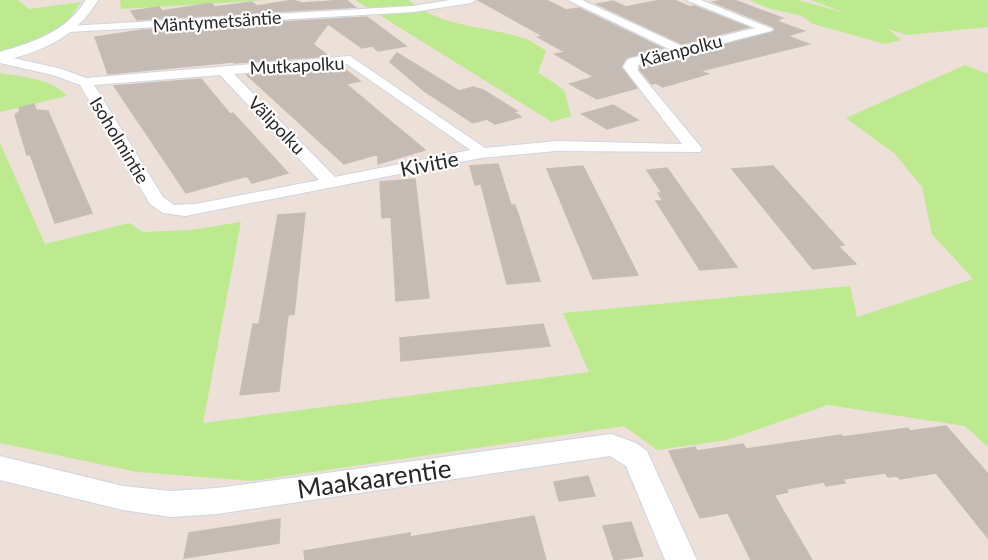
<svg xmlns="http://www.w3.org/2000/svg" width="988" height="560" viewBox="0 0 988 560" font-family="Lato,sans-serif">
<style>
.green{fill:#bdea8e}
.building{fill:#c4bcb4;stroke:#c8bcb2;stroke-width:1.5}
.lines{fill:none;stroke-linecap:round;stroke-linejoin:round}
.minor-casing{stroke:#cdd5e4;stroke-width:2}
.tertiary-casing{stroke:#cdd5e4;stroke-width:2}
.minor{fill:#fff;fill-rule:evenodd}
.tertiary{fill:#fff;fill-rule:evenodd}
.labels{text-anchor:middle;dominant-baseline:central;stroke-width:4.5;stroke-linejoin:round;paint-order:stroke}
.far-street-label{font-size:18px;fill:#282828;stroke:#fff}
.street-label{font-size:21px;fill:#282828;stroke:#fff}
.near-street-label{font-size:26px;fill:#282828;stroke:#fff}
</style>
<rect width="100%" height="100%" fill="#ede0d8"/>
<!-- green -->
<path class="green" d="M0 0H18L29 9 81 2 65 25 44 38 0 54Z
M120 0H268L121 9Z
M355 0H409C442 29 487 25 526 39 533 42 540 47 546 51L538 72 564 90 571 116 552 122Z
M749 0H798L845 13 811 0H988V27L907 35 888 29 901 40 885 44 813 24 802 16 768 8Z
M965 65 988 74V447L965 426 828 405 727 440 657 450 624 426 253 481 137 472 0 443V143L45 244 129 223 143 232 190 230 241 222 203 423 589 372 563 313 850 286 857 317 973 279 932 234 922 187 895 154 846 118Z
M0 73C21 77 52 78 67 96L0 112Z"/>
<!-- building -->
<path class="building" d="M293 0 302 3 346 0 355 7 137 20 131 11 159 7 162 11 206 4H212L215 7 252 2 257 6Z
M478 0H546L566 10 579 8 662 48 626 58 621 67 637 88 597 99 570 84 594 77 555 54 565 52 538 37 543 36Z
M661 0H674L690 7 694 6 748 27 682 44 597 4 613 1 626 7Z
M724 0H734L782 18 776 19 779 20 776 21 804 31 787 36 809 44 700 71 708 74 663 87 656 83 652 84 640 70V67L775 31 774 27 713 2Z
M367 17 406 46 378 51 372 46 362 48 328 24 313 44 328 56 235 63 233 62 108 74 95 37 143 30Z
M397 53 459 91 473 87 483 90 517 111 514 112 521 117 495 124 487 119 473 123 424 91 390 62Z
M342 67 360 81 346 84 425 150 378 164V154L344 164 247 75Z
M201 79 230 114 233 113 288 173 252 183 247 176 186 193 114 86Z
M34 104 36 110 48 111 92 213 55 223 30 154 27 155 15 115 20 111 19 108Z
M613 105 638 120 607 129 582 114Z
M498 164 511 205H515L540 281 507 284 481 184 475 185 470 166Z
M583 166 638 275 593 279 547 169Z
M773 166 844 245 838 246 856 264 813 269 732 169Z
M667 168 737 267 700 270 656 201H663L658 193H662L647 170Z
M415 179 429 298 396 301 391 217 382 218 380 182Z
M305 213 294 314 288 315 279 391 240 395 253 324H259L278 215Z
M543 324 550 346 401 361 400 338Z
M946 426 988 474V538L936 473 900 479 897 476 888 477 885 473 843 479 845 483 826 486 824 482 786 489 788 492 774 495 812 560H751L728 513 700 518 669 451 695 447 697 451 743 444 746 449 841 435 843 437 908 428 910 431Z
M588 476 595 496 559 501 554 482Z
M534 516 546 560H305L304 551 410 533V537Z
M280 519 279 543 184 558 189 533Z
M631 522 643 556 614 560 603 526Z"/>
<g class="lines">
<!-- minor casing -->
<g class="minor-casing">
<path id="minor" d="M450 0H476L471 3 413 12 69 32 63 29 69 26 413 6Z
M568 0H582L682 46 755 28 686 0H701L773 29 771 31 638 65V71L700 146 702 149 700 152 556 151 481 158 185 216 163 213 150 204 80 85 53 75 0 63V55L62 69 86 78 350 56 485 148 556 141 682 144 623 67 628 59 669 49ZM347 64 469 149 470 150 335 177 234 74ZM220 75 319 180 196 204 174 205 163 197 94 85Z
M611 434 636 443 647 451 697 560H665L626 466 610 456 217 514 171 517 123 510 0 480V456L123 486 171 491 217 488Z"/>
</g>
<!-- tertiary casing -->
<g class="tertiary-casing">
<path id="tertiary" d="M86 0H98C75 39 42 51 0 62V52C34 42 66 32 86 0Z"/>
</g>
<!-- minor -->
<use href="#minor" class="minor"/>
<!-- tertiary -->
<use href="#tertiary" class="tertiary"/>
</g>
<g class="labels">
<!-- far-street labels -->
<g class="far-street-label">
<text transform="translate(217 21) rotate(-4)">Mäntymetsäntie</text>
<text transform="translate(681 50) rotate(-14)">Käenpolku</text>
<text transform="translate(297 65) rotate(-3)">Mutkapolku</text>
<text transform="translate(277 125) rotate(46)">Välipolku</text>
<text transform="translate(120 140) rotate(59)">Isoholmintie</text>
</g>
<!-- street labels -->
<g class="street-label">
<text transform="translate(429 163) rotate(-11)">Kivitie</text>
</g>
<!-- near-street labels -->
<g class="near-street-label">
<text transform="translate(374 478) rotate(-8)">Maakaarentie</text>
</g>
</g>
</svg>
